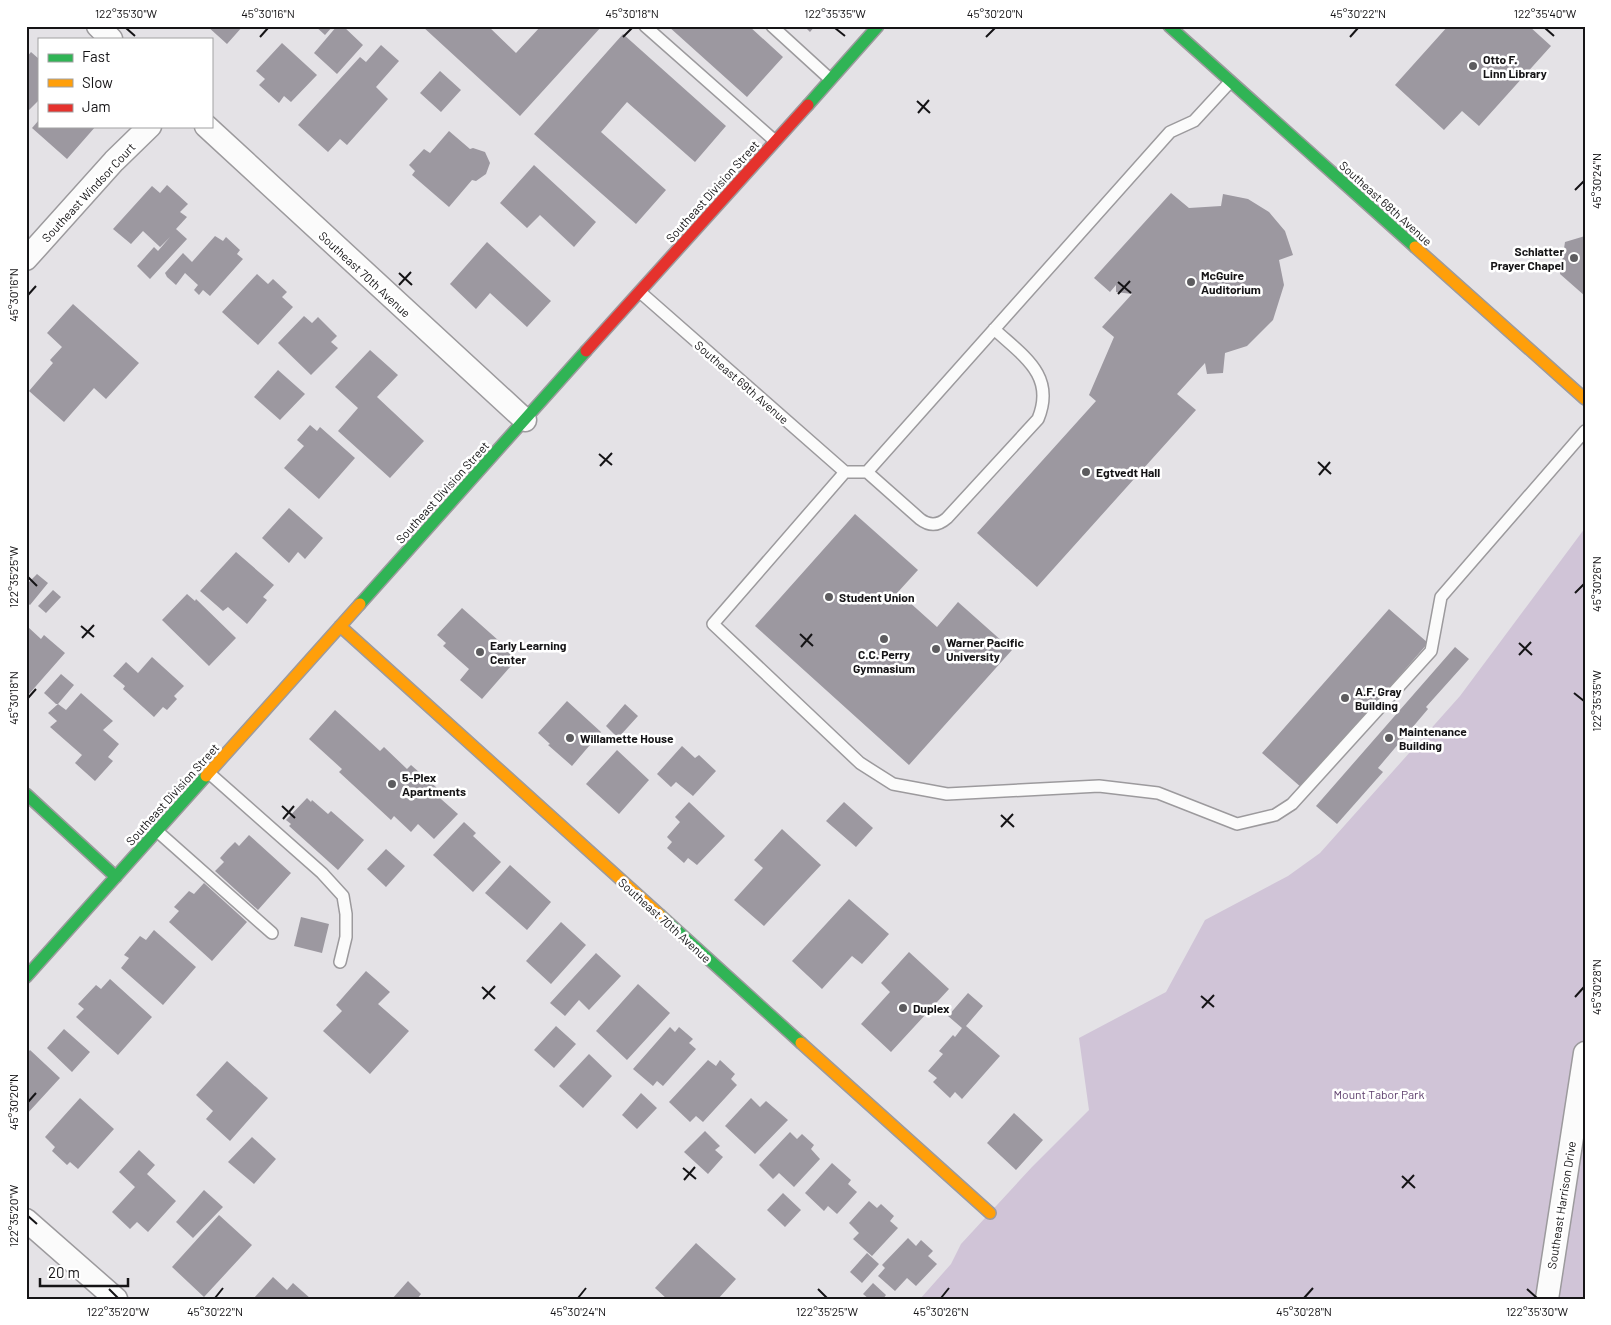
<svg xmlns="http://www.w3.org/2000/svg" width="1611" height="1325" viewBox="0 0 1611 1325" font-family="Barlow,sans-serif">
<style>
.green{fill:#d0c4d7}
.building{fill:#9c98a0}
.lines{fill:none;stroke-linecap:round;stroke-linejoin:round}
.lane-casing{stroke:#9c9a9d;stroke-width:14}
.street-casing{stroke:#9c9a9d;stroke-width:25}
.fast-casing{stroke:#9c9a9d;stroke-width:14}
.slow-casing{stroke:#9c9a9d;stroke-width:14}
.jam-casing{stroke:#9c9a9d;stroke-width:14}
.lane{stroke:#fbfbfb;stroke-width:11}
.street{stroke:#fbfbfb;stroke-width:22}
.fast{stroke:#30b455;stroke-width:11}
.slow{stroke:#ff9f0a;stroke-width:11}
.jam{stroke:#e5322d;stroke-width:11}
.ticks{fill:none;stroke:#151416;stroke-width:2}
.poi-dot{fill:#5d5c5f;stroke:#fff;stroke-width:2}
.labels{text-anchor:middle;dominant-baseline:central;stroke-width:5;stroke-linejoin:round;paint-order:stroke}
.poi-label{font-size:12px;font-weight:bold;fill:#151416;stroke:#fff;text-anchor:start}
.street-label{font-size:12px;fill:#151416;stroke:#fff}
.park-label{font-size:12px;fill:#5d3e6c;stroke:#fff}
.neatline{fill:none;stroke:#151416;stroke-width:2}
.ticks-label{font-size:12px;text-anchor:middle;fill:#151416}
</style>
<rect width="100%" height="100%" fill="#e4e2e6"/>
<!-- green -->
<path class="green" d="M1585 528V1299H920L951 1264 961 1244 1032 1167 1089 1110 1079 1038 1166 992 1205 920 1288 876 1320 853 1460 696Z"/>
<!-- building -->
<path class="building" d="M207 26H243L227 44Z
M315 26H333L325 35Z
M337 26H343L363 45 337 74 314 53Z
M422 26H488L516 53 541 26H602L520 116Z
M668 26H749L783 57 747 97Z
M804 26H815L810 32Z
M1448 26H1529L1551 46 1479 126 1462 111 1444 130 1395 85Z
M623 34 726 126 695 162 627 102 601 132 666 190 636 224 534 134Z
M282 43 317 75 291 102 284 96 279 103 259 85 265 79 256 71Z
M381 45 399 61 376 87 388 99 347 145 340 139 328 152 298 125 360 57 366 62Z
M31 52 39 59V100L26 113V58Z
M440 71 461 90 441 112 420 93Z
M39 120V126H96L67 159 32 128Z
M449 131 470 149 473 148 485 152 490 163 486 174 476 181 472 180 449 207 412 175 415 171 409 165 424 149 430 153Z
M534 165 596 222 574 247 540 215 527 228 500 203Z
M167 185 188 204 180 212 187 217 176 229 187 239 150 279 137 266 154 247 158 251 170 237 160 247 143 231 131 244 113 229 152 186 160 193Z
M1171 193 1189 208 1221 206 1223 194 1248 199 1269 212 1285 231 1293 255 1279 260 1284 285 1273 320 1247 346 1225 353 1223 373 1207 374 1205 363 1177 394 1196 410 1037 587 977 533 1096 401 1089 395 1114 337 1102 327 1132 294 1116 292V285L1110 292 1094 278Z
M215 236 223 241 226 237 240 250 237 254 243 259 210 296 203 290 199 295 194 290 198 285 185 273 176 285 167 277 165 273 183 253 192 262Z
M1585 236V296L1560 274 1565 242Z
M487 242 551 301 527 327 490 293 476 309 450 284Z
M257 274 268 284 273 279 287 292 282 297 293 307 258 345 222 312Z
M73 304 139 363 106 399 94 388 64 422 29 391 53 363 50 360 62 347 47 333Z
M304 316 312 323 318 317 337 336 331 342 338 348 311 375 278 343Z
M370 350 398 375 377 397 424 441 390 478 338 431 358 408 335 387Z
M278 370 305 394 280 420 254 397Z
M310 425 317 431 320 427 355 458 319 499 284 468 304 446 297 440Z
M289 508 323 538 305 559 298 552 289 563 262 538Z
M855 514 918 570 898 592 937 627 958 602 1012 650 909 765 755 626Z
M236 552 274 585 263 597 267 600 247 624 228 607 223 611 200 591Z
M37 574 48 583 30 605 26 602V585Z
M53 590 61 597 46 613 38 606Z
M187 594 195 601 196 599 236 638 209 666 162 620Z
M462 608 518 658 482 699 460 680 469 669 443 646 446 643 437 635Z
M1389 609 1428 643 1302 788 1262 753Z
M28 627 41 639 44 635 65 653 29 694 26 692V629Z
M1455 647 1469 659 1426 707 1428 709 1378 768 1383 772 1337 824 1316 806Z
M152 657 184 686 174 696 177 699 167 710 163 707 154 717 123 689 125 686 113 676 126 662 138 673Z
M61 674 74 685 58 704 66 710 81 693 113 721 103 730 119 744 108 757 113 761 95 781 75 763 82 755 50 727 57 721 48 713 58 704H56L44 693Z
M567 701 601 732 572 766 548 745 550 744 538 733Z
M625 704 638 716 618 738 606 726Z
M335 710 380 751 384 747 407 769 411 765 445 795 441 799 458 814 434 839 418 824 411 832 394 816 391 820 339 772 342 769 309 739Z
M682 746 695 758 699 755 716 771 693 796 676 782 671 787 657 774Z
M617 750 649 780 619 814 586 784Z
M307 798 311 802 312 800 328 814 331 811 364 840 338 870 289 826 291 824 286 820Z
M689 802 725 836 697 865 688 858 684 863 667 848 672 842 667 837 680 822 675 817Z
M844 802 873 828 856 847 826 821Z
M464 822 476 833 473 836 501 862 473 892 433 855Z
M782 829 821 865 764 926 734 900 763 868 754 860Z
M249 835 291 873 258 910 215 871 224 862 220 858 228 849 235 842 239 846Z
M386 849 405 866 386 887 367 869Z
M510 865 551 902 527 930 485 893Z
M204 883 247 922 212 961 169 922 179 911 174 907 189 891 194 894Z
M849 899 889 934 862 964 852 956 822 989 792 961Z
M301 917 329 924 322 953 294 946Z
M561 922 586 945 551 984 526 961Z
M154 930 196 967 163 1005 121 968 129 958 124 955 140 936 146 940Z
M909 952 949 989 891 1052 861 1024 890 992 881 983Z
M596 953 621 976 589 1010 579 1000 565 1016 550 1003Z
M366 971 390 992 378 1004 409 1031 370 1074 323 1031 342 1011 336 1005Z
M110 979 152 1017 118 1055 76 1017 84 1009 78 1004 96 985 101 989Z
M638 984 670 1013 627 1060 596 1031Z
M968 993 983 1006 966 1026 1000 1056 962 1099 955 1092 950 1098 933 1082 937 1078 928 1071 943 1054 939 1051 953 1035 955 1037 962 1028 948 1016Z
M556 1026 576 1044 554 1068 534 1050Z
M670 1027 675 1032 679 1027 693 1039 689 1043 696 1049 663 1086 657 1081 653 1086 633 1069Z
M64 1029 90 1052 72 1072 47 1048Z
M30 1050 60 1078 26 1115V1054Z
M589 1054 612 1076 583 1108 559 1086Z
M708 1060 716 1066 720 1060 735 1074 731 1079 737 1085 703 1122 696 1116 690 1122 669 1102Z
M227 1061 268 1098 230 1141 206 1119 213 1111 196 1095Z
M641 1093 657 1108 637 1129 622 1115Z
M80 1098 114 1129 78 1169 70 1162 67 1165 52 1151 55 1147 45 1137Z
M751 1098 760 1107 766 1101 788 1120 755 1154 725 1126Z
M1014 1113 1043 1140 1016 1170 987 1143Z
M705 1131 720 1146 715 1150 723 1157 708 1174 684 1152Z
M790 1132 797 1139 802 1134 814 1145 811 1149 820 1159 794 1187 779 1173 773 1179 759 1165Z
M252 1137 276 1159 254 1184 228 1162Z
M139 1150 155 1165 147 1174 176 1201 148 1232 137 1222 130 1229 112 1212 135 1187 119 1172Z
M832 1163 851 1180 848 1184 857 1192 837 1214 828 1206 824 1211 805 1193Z
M204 1190 223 1207 193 1238 176 1222Z
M783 1193 801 1210 785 1227 767 1210Z
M869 1201 877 1208 881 1204 894 1216 890 1221 898 1228 872 1256 853 1239 859 1233 849 1223Z
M219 1215 252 1245 204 1297 172 1267Z
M908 1238 916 1246 921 1240 933 1251 928 1256 937 1264 916 1286 907 1278 895 1291 878 1276 885 1268 882 1265Z
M696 1243 736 1279 718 1299H667L655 1288Z
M867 1253 879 1264 862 1283 850 1272Z
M273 1277 287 1290 293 1283 311 1299H253Z
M408 1281 421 1294 417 1299H392Z
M873 1283 886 1295 883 1299H869L863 1294Z"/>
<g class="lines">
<!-- lane casing -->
<g class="lane-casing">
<path id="lane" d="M645 26 775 141
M772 26 830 79
M1230 82 1194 121 1170 132 867 472H845L713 624 860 763 893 784 947 794 1099 786 1158 793 1237 824 1275 815 1292 804 1431 651 1441 597 1585 431
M640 292 845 472
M867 472 920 519C929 526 938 526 947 518L1038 419C1056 375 1023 356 994 329
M209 773 322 873 343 896 346 914V937L340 962
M157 831 272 933"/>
</g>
<!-- street casing -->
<g class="street-casing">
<path id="street" d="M98 26 111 39
M206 126 525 420
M26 259 114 161 150 126
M26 1220 116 1299
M1547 1299 1585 1053"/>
</g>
<!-- fast casing -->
<g class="fast-casing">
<path id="fast" d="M1169 26 1415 247
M808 105 878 26
M360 604 586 351
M26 794 116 877
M660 915 801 1043
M26 977 206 776"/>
</g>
<!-- slow casing -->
<g class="slow-casing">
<path id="slow" d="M1415 247 1585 399
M340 626 660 915
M206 776 360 604
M801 1043 990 1213"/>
</g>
<!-- jam casing -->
<g class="jam-casing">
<path id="jam" d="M586 351 808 105"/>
</g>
<!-- lane -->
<use href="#lane" class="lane"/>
<!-- street -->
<use href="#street" class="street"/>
<!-- fast -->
<use href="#fast" class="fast"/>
<!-- slow -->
<use href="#slow" class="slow"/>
<!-- jam -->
<use href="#jam" class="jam"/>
</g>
<!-- ticks -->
<path class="ticks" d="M126 28 135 36M835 28 845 36M1545 28 1554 36M260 37 268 28M623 37 632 28M986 37 995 28M1350 37 1358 28M917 101 930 113M918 113 929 100M1575 190 1584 181M399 273 412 285M1118 282 1131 293M399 285 411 272M1118 294 1130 281M28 295 36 286M599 454 612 465M1318 462 1331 474M600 466 612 453M1319 475 1330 462M28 577 37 586M1575 593 1584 584M81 626 94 637M800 634 813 646M82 638 94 625M1519 643 1532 655M801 647 812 634M1519 655 1531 642M1574 693 1584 701M28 698 36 689M282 806 295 818M1001 815 1014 827M283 819 294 806M1001 827 1013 814M482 987 495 999M1201 996 1214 1007M1575 997 1584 987M483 999 495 986M1202 1008 1214 995M28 1102 36 1093M683 1168 696 1179M1402 1176 1415 1188M684 1180 695 1167M1402 1188 1414 1175M28 1216 37 1224M109 1289 118 1298M818 1289 827 1298M1527 1289 1537 1298M215 1298 223 1288M578 1298 586 1288M941 1298 949 1288M1304 1298 1313 1288"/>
<!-- markers -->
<g class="poi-dot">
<circle cx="1473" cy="66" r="5"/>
<circle cx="1574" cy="258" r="5"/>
<circle cx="1191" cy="282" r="5"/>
<circle cx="1086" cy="472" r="5"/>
<circle cx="829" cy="597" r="5"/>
<circle cx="884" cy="639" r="5"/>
<circle cx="936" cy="649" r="5"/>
<circle cx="480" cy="652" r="5"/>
<circle cx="1345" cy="698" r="5"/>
<circle cx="570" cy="738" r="5"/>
<circle cx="1389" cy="738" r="5"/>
<circle cx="392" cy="784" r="5"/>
<circle cx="903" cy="1008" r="5"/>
</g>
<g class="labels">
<!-- poi labels -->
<g class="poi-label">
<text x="1483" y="59">Otto F.<tspan x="1483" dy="14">Linn Library</tspan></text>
<text x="1564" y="251" text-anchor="end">Schlatter<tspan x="1564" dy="14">Prayer Chapel</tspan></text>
<text x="1201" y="275">McGuire<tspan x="1201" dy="14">Auditorium</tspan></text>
<text x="1096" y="472">Egtvedt Hall</text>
<text x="839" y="597">Student Union</text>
<text x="946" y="642">Warner Pacific<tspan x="946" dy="14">University</tspan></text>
<text x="490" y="645">Early Learning<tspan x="490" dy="14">Center</tspan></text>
<text x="884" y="654" text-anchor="middle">C.C. Perry<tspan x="884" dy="14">Gymnasium</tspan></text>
<text x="1355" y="691">A.F. Gray<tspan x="1355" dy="14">Building</tspan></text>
<text x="1399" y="731">Maintenance<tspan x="1399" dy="14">Building</tspan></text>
<text x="580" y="738">Willamette House</text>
<text x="402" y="777">5-Plex<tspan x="402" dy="14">Apartments</tspan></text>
<text x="913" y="1008">Duplex</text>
</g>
<!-- street labels -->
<g class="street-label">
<text transform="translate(712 191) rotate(-48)">Southeast Division Street</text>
<text transform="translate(88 192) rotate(-47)">Southeast Windsor Court</text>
<text transform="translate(1386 203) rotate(42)">Southeast 68th Avenue</text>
<text transform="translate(365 274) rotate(43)">Southeast 70th Avenue</text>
<text transform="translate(742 382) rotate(41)">Southeast 69th Avenue</text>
<text transform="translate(442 492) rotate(-48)">Southeast Division Street</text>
<text transform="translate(172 794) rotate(-48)">Southeast Division Street</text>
<text transform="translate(665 920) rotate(42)">Southeast 70th Avenue</text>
<text transform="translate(1561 1205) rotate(-81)">Southeast Harrison Drive</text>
</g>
<!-- park labels -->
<g class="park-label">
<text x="1379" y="1094">Mount Tabor Park</text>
</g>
</g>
<!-- border -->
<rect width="1611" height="1325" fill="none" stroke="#ffffff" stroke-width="55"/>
<!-- legend -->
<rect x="38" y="38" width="175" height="90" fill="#ffffff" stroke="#a1a1a2"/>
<rect x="48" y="54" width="25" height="8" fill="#30b455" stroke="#a1a1a2"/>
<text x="82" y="62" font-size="15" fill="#151416">Fast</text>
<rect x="48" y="79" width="25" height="8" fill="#ff9f0a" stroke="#a1a1a2"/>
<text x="82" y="88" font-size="15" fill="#151416">Slow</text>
<rect x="48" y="104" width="25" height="8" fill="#e5322d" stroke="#a1a1a2"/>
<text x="82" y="112" font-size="15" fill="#151416">Jam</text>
<!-- scale -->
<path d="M40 1278v8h88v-8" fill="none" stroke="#151416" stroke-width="2.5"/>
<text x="48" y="1278" font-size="15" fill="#151416" stroke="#ffffff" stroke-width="4" paint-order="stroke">20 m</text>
<rect x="28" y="28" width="1556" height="1270" class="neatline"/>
<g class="ticks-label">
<text x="126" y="18">122°35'30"W</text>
<text x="268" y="18">45°30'16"N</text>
<text x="632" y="18">45°30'18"N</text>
<text x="835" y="18">122°35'35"W</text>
<text x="995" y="18">45°30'20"N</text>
<text x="1358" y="18">45°30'22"N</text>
<text x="1545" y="18">122°35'40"W</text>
<text transform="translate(1597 181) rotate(-90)" y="4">45°30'24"N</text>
<text transform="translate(14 295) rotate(-90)" y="4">45°30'16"N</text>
<text transform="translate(14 577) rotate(-90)" y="4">122°35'25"W</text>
<text transform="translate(1597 584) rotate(-90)" y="4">45°30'26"N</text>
<text transform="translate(14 698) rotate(-90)" y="4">45°30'18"N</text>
<text transform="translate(1597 701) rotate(-90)" y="4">122°35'35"W</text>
<text transform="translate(1597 987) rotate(-90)" y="4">45°30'28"N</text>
<text transform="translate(14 1102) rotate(-90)" y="4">45°30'20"N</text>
<text transform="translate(14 1216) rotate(-90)" y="4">122°35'20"W</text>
<text x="118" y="1316">122°35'20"W</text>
<text x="215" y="1316">45°30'22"N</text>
<text x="578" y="1316">45°30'24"N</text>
<text x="827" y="1316">122°35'25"W</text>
<text x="941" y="1316">45°30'26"N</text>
<text x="1304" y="1316">45°30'28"N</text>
<text x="1537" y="1316">122°35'30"W</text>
</g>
</svg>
